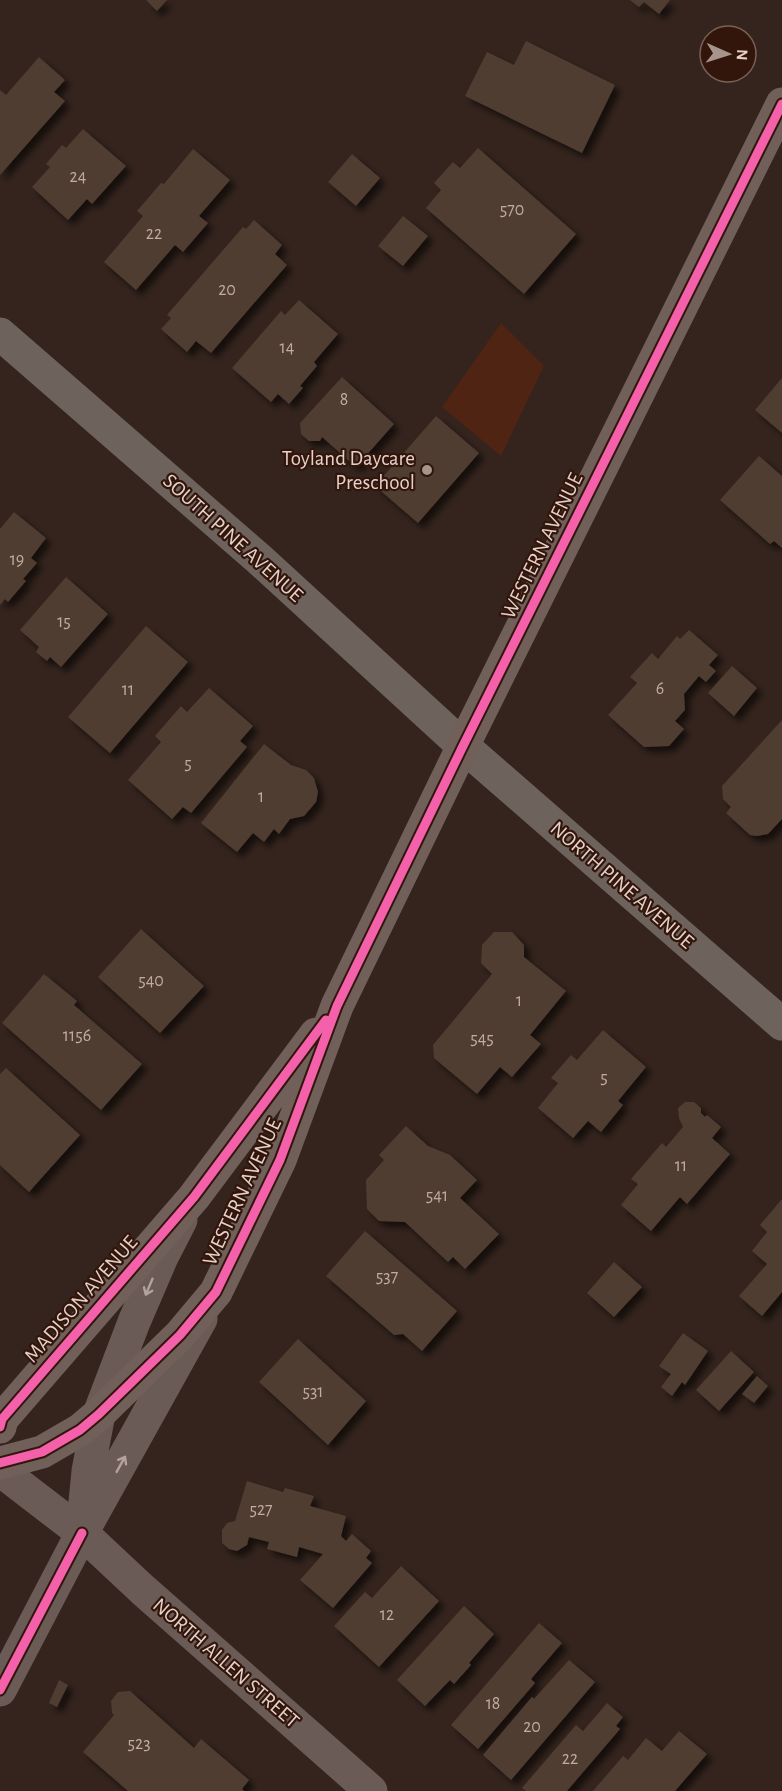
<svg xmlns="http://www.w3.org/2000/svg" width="782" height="1791" viewBox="0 0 782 1791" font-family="'Alegreya Sans',sans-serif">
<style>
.green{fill:#4f2412}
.building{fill:#503c32;filter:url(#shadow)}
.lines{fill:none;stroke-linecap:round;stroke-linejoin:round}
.street{stroke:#6e625d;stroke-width:33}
.secondary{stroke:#6a5b56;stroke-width:33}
.primary{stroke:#706059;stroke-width:33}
.cycleway-casing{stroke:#32160b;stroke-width:13}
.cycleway{stroke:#f560ab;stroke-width:9}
.oneway{stroke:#b4a29c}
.poi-dot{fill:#a7948d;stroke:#32160b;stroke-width:2}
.labels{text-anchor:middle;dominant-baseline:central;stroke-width:4.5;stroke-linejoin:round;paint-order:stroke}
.number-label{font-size:18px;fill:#c0aca4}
.poi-label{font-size:21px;fill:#e5d1ca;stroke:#32160b;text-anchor:end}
.street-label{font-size:21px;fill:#e5d1ca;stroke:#32160b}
</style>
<defs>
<filter id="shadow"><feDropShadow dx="5.5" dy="5.5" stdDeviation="3" flood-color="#0009"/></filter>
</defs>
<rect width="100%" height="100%" fill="#34241d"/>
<!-- green -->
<path class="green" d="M501 323 544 366 501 456 442 407Z"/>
<!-- building -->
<path class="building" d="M146 0H167L157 11Z
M630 0H670L659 14 644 2 639 7Z
M526 41 615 85 582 153 465 96 487 52 514 65Z
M39 57 65 80 54 92 65 101 0 175V90L6 95Z
M83 129 126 166 92 204 87 199 68 220 32 187 50 167 46 164 62 145 66 148Z
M478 148 576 234 524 294 426 208 441 190 434 183 453 162 460 168Z
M193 149 230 180 199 216 208 223 183 252 175 245 136 290 104 262 143 216 137 211 161 183 164 184Z
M352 154 380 178 356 206 328 182Z
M403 216 428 236 403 266 378 246Z
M254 220 282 245 275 254 287 265 211 353 196 341 187 352 161 329 171 318 167 315 243 227 246 229Z
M299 300 338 334 314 362 317 366 300 386 303 388 289 404 278 394 271 402 232 368 281 311 285 315Z
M342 377 394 424 356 467 322 437 320 441H309L301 434 300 423Z
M782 378V433L755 410Z
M436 416 479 453 418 523 375 486Z
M759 456 782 476V548L774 541 770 544 720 500Z
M14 512 46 538 31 558 37 563 23 579 26 581 8 602 5 599 0 605V529Z
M66 577 108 614 61 667 50 657 47 661 36 652 39 647 20 630Z
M146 626 188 662 110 753 68 717Z
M689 630 718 655 709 665 716 671 706 682 699 676 684 694 685 710 675 721 684 729 669 746 644 747 608 715 637 683 630 677 652 653 658 659 677 636 680 639Z
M732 666 757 688 734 716 708 693Z
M209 688 253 726 240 741 247 747 191 813 183 807 172 819 128 780 161 742 155 736 181 706 187 712Z
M782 720V819L768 834 757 836 750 835 726 813 731 807 723 799 722 786Z
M264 744 291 765 306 770 314 778 318 792 316 802 304 816 290 819 279 834 274 829 264 842 253 833 237 852 201 823Z
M141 929 204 986 160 1033 98 977Z
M494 932H512L524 945V957L566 991 530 1035 541 1044 512 1077 500 1067 477 1094 434 1058 433 1045 492 974 481 963 482 945Z
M44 974 77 1001 74 1005 142 1064 101 1110 2 1023Z
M603 1030 646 1067 618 1101 623 1105 601 1132 588 1121 573 1138 538 1108 558 1083 551 1078 571 1055 577 1060Z
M6 1068 80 1135 29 1192 0 1165V1074Z
M685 1102H694L701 1108V1113L705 1117 707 1115 721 1127 712 1138 730 1154 687 1204 680 1197 651 1231 621 1205 638 1184 631 1179 662 1143 666 1147 683 1127 679 1118 678 1108Z
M406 1126 428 1146 450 1155 477 1180 460 1198 499 1234 465 1269 453 1257 448 1262 405 1222 379 1221 367 1209 366 1180 384 1160 379 1155Z
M782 1199V1292L762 1316 739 1296 767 1264 752 1251 767 1232 760 1225Z
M365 1231 457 1311 422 1351 403 1334 394 1335 326 1276Z
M614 1262 642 1287 614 1317 587 1293Z
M683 1333 708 1351 685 1385 682 1382 672 1396 661 1387 671 1374 659 1366Z
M298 1339 366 1401 328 1445 259 1382Z
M731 1351 754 1372 719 1411 696 1390Z
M757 1376 768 1386 754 1403 742 1394Z
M247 1481 283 1492 285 1488 314 1496 310 1506 346 1516 341 1536 346 1541 352 1534 371 1551 366 1558 372 1563 333 1608 300 1580 323 1554 299 1547 297 1557 267 1549 269 1542 249 1537 247 1545 237 1551 229 1549 222 1543V1530L227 1523 235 1521Z
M401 1566 439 1601 379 1667 334 1626 365 1592 372 1598Z
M464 1606 494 1634 469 1663 471 1665 454 1684 450 1680 425 1706 397 1680Z
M539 1623 562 1643 531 1679 535 1683 478 1749 451 1725Z
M569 1660 595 1682 511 1780 483 1755 532 1697 534 1699Z
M59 1680 68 1685 57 1707 49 1703Z
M130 1691 194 1748 201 1739 249 1780 242 1789 244 1791H128L83 1752 114 1715 112 1713 111 1701 118 1692Z
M607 1703 623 1717 616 1726 620 1729 567 1791H526L522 1788 576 1725 583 1731Z
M679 1731 707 1754 675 1791H593L623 1756 628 1760 646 1738 662 1751Z"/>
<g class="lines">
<!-- street -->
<path class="street" d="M0 334 259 559 463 746 782 1024"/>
<!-- secondary -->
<path class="secondary" d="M0 1470 82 1533 143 1590 371 1791
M83 1522 88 1471 99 1414 134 1322 162 1257 181 1220
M0 1690 82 1533 201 1319"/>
<!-- primary -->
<path class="primary" d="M0 1427 2 1419 194 1197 316 1034
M0 1463 42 1452 80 1430 99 1414 180 1335 216 1292 280 1160 337 1006 463 746 782 104"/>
<!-- cycleway casing -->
<g class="cycleway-casing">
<path id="cycleway" d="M0 1427 2 1419 194 1197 326 1020
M0 1463 42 1452 80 1430 99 1414 180 1335 216 1292 280 1160 337 1006 463 746 782 104
M0 1690 82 1533"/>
</g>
<!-- cycleway -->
<use href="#cycleway" class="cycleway"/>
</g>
<!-- one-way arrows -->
<defs><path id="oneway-shaft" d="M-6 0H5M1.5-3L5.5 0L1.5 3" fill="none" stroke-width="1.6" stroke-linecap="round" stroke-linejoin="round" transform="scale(1.5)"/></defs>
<g class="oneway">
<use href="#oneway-shaft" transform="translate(149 1287) rotate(113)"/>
<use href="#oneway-shaft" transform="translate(121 1464) rotate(-61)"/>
</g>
<!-- markers -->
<circle class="poi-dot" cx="427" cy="470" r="6"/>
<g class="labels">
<!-- number labels -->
<g class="number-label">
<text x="78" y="177">24</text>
<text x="512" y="210">570</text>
<text x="154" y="234">22</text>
<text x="227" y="290">20</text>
<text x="287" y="348">14</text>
<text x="344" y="400">8</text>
<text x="17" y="560">19</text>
<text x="64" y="622">15</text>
<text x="660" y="689">6</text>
<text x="128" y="690">11</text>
<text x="188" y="764">5</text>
<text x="261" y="797">1</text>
<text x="151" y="981">540</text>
<text x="519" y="1001">1</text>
<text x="77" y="1036">1156</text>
<text x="482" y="1039">545</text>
<text x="604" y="1078">5</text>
<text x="681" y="1166">11</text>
<text x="437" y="1196">541</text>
<text x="387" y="1277">537</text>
<text x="313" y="1392">531</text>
<text x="261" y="1510">527</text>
<text x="387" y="1615">12</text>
<text x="493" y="1704">18</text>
<text x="532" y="1727">20</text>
<text x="139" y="1744">523</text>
<text x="570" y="1759">22</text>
</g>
<!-- poi labels -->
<g class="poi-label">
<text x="415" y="458">Toyland Daycare<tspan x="415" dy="24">Preschool</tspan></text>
</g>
<!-- street labels -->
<g class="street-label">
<text transform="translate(233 538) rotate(42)">SOUTH PINE AVENUE</text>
<text transform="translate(542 546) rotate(-64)">WESTERN AVENUE</text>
<text transform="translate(622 885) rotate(41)">NORTH PINE AVENUE</text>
<text transform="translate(242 1192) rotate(-65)">WESTERN AVENUE</text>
<text transform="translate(81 1299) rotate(-49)">MADISON AVENUE</text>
<text transform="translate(226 1663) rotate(41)">NORTH ALLEN STREET</text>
</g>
</g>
<!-- north arrow -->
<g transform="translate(728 54) rotate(93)"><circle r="28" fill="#32160b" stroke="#7a6157" stroke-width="1.5"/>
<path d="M0-4.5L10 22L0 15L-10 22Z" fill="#a7948d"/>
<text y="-9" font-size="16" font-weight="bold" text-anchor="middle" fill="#e5d1ca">N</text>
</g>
</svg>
